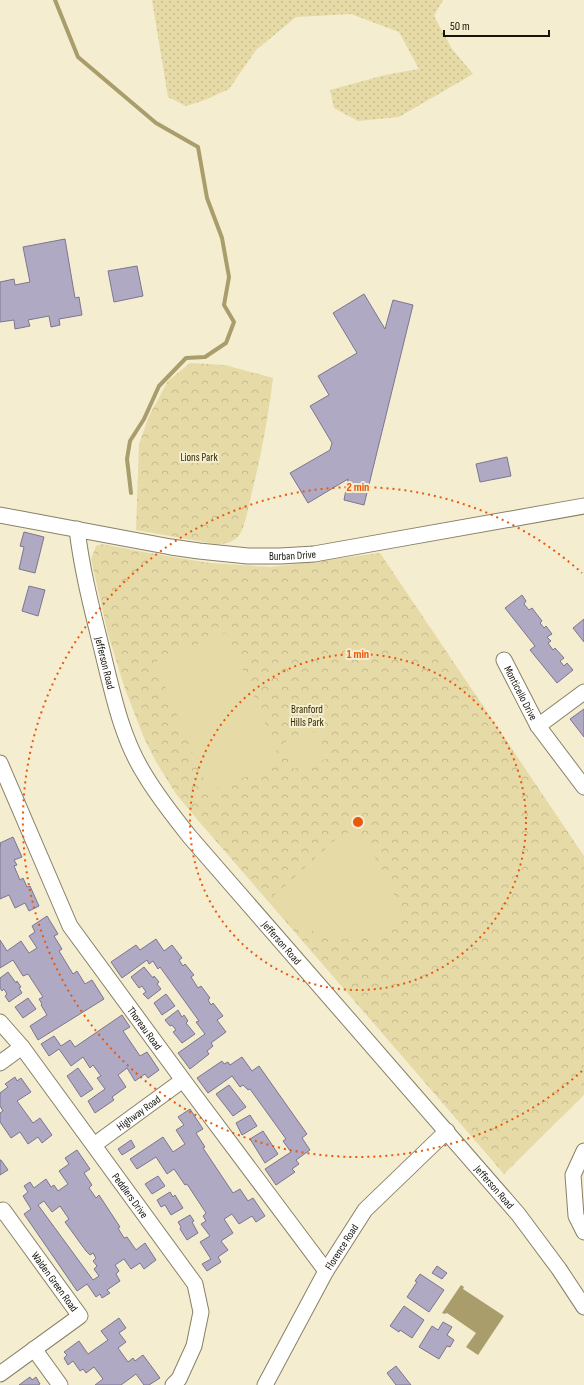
<svg xmlns="http://www.w3.org/2000/svg" width="584" height="1385" viewBox="0 0 584 1385" font-family="'Sofia Sans Condensed',sans-serif">
<style>
.grass{fill:url(#grass-dots)}
.park{fill:url(#park-crowns)}
.pitch{fill:#e6daa7}
.water{fill:#a89d6b}
.lines{fill:none;stroke-linecap:round;stroke-linejoin:round}
.stream{stroke:#a89d6b;stroke-width:4}
.building{fill:#afa9c4;stroke:#7c768f;fill-rule:evenodd}
.minor-casing{stroke:#878166;stroke-width:17}
.minor{stroke:#fff;stroke-width:15}
.ring{fill:none;stroke:#e8590c;stroke-width:2;stroke-dasharray:2 4}
.labels{text-anchor:middle;dominant-baseline:central;stroke-width:4;stroke-linejoin:round;paint-order:stroke}
.park-label{font-size:11px;fill:#342b00;stroke:#f4edd0}
.street-label{font-size:11px;fill:#17140a;stroke:#f4edd0}
.centre{fill:#e8590c;stroke:#f4edd0;stroke-width:2}
.ring-label{font-size:12px;text-anchor:middle;font-weight:bold;fill:#e8590c;stroke:#f4edd0;stroke-width:4;stroke-linejoin:round;paint-order:stroke}
</style>
<defs>
<pattern id="grass-dots" width="8" height="8" patternUnits="userSpaceOnUse"><rect width="8" height="8" fill="#e6daa7"/><path d="M2 2h.1M6 6h.1" fill="none" stroke="#c5ba8e" stroke-width="1.8" stroke-linecap="round"/></pattern>
<pattern id="park-crowns" width="20" height="18" patternUnits="userSpaceOnUse"><rect width="20" height="18" fill="#e6daa7"/><path d="M2 6a3 3 0 1 1 6 0M12 15a3 3 0 1 1 6 0" fill="none" stroke="#c5ba8e"/></pattern>
</defs>
<rect width="100%" height="100%" fill="#f4edd0"/>
<!-- grass -->
<path class="grass" d="M152 0H443L434 16 452 49 473 74 399 117 358 121 334 108 330 90 385 75 419 69 399 32 351 14 296 17 256 50 229 89 205 100 186 106 168 97Z"/>
<!-- park -->
<path class="park" d="M190 363 225 365 273 378C268 419 261 456 251 496 248 508 246 523 240 534 234 543 224 544 215 544L136 530 139 444 149 416 168 381Z
M102 544 149 553 210 563 271 567 380 553 584 856V1095L504 1174 196 818 176 794 155 760 144 738 125 689 108 634 91 559 96 546Z"/>
<!-- pitch -->
<path class="pitch" d="M227 632 281 762 209 792 155 662Z
M318 731 327 759 294 769 286 741Z
M346 833 359 834 368 844 406 918C398 923 390 930 382 933 348 945 320 940 293 917 286 912 280 903 274 896L335 840Z"/>
<!-- water -->
<path class="water" d="M461 1285 464 1287 463 1289 504 1316 478 1355 466 1347 476 1333 447 1313 445 1314 442 1313Z"/>
<g class="lines">
<!-- stream -->
<path class="stream" d="M55 0 78 57 156 123 198 147 207 198 222 238 229 277 224 305 234 322 226 343 205 357 186 358 159 386 144 419 130 441 127 459 131 493"/>
</g>
<!-- building -->
<path class="building" d="M65 239 75 298 79 297 82 315 59 319 60 325 51 327 49 316 28 320 30 326 15 329 14 320 0 322V282L14 279 15 285 30 282 23 247Z
M137 266 143 296 114 302 108 271Z
M364 294 385 329 393 300 413 305 364 505 344 500 348 479 308 503 290 473 330 450 332 443 310 406 329 395 318 376 357 353 333 313Z
M507 457 511 476 480 482 476 464Z
M24 532 44 537 35 573 19 569 24 547 20 546Z
M29 586 45 590 38 616 22 611Z
M522 595 526 601 524 604 529 610 532 608 542 621 540 623 544 628 546 626 552 634 547 637 551 641 548 643 553 650 555 648 564 658 560 661 564 666 567 663 573 670 557 683 530 650 535 646 505 608Z
M584 619V642L573 628Z
M584 709V737L570 719Z
M13 837 22 857 14 860 17 865 14 866 20 880 23 878 27 887 30 886 39 906 29 911 25 903 15 908 9 895 0 899V846H1L0 843Z
M47 916 58 934 54 936 62 949 59 951 73 974 77 971 85 984 92 980 104 999 38 1040 30 1026 47 1015 41 1005 42 1004 39 999 43 997 28 974 23 976 13 960 0 968V940L7 951 21 941 29 953 37 948 29 936 35 932 32 926Z
M156 939 164 951 172 945 182 958 179 960 183 966 185 964 194 975 191 977 198 988 201 986 210 998 208 1000 211 1005 213 1003 223 1016 217 1020 226 1032 211 1043 213 1046 207 1051 209 1054 190 1069 178 1053 205 1034 196 1022 199 1021 160 967 158 969 153 961 149 964 147 960 122 978 111 962 136 945 140 950Z
M144 967 153 978 154 976 159 982 157 984 161 989 148 999 143 994 146 992 142 986 139 988 131 977Z
M8 972 16 983 17 981 21 987 19 988 22 993 9 1002 5 996 7 994 4 989 2 991 0 988V978Z
M166 994 175 1006 162 1015 154 1003Z
M28 998 36 1009 23 1018 15 1007Z
M178 1010 182 1017 184 1015 188 1021 186 1023 195 1034 182 1043 173 1032 176 1030 172 1025 170 1026 165 1020Z
M122 1015 130 1027 123 1031 140 1056 147 1052 159 1070 148 1078 145 1074 135 1081 127 1068 118 1075 126 1087 112 1097 114 1100 95 1113 88 1101 105 1089 97 1078 101 1076 93 1065 90 1068 83 1057 71 1066 59 1049 49 1056 41 1044 54 1036 61 1046 70 1040 75 1047Z
M242 1057 252 1071 259 1066 307 1134 302 1138 310 1150 296 1160 299 1164 292 1169 295 1172 276 1185 265 1169 291 1152 283 1141 286 1139 250 1089 248 1090 243 1085 240 1087 232 1076 208 1093 197 1078 222 1061 224 1064 228 1062 230 1065Z
M78 1068 93 1089 81 1097 67 1076Z
M15 1077 17 1081 21 1078 31 1092 17 1101 33 1123 40 1118 52 1135 42 1143 38 1137 28 1144 20 1132 11 1138 0 1122V1113L3 1111 0 1106V1093L8 1087 5 1084Z
M229 1085 246 1107 233 1116 216 1094Z
M190 1109 203 1129 196 1133 205 1147 203 1148 233 1193 240 1189 248 1201 253 1198 265 1216 256 1222 252 1216 239 1224 232 1214 224 1219 233 1233 221 1241 228 1250 218 1257 221 1262 207 1271 202 1264 211 1259 200 1242 210 1236 201 1224 206 1221 203 1216 206 1213 187 1184 185 1185 174 1169 167 1174 156 1157 137 1169 130 1159 163 1137 173 1152 185 1144 176 1130 184 1125 178 1117Z
M250 1115 257 1126 242 1135 236 1123Z
M263 1131 278 1154 265 1163 250 1139Z
M131 1140 135 1147 122 1155 118 1149Z
M77 1150 90 1169 84 1173 92 1185 89 1188 96 1198 99 1195 120 1227 118 1228 124 1238 127 1237 136 1250 145 1243 156 1260 144 1269 140 1263 131 1269 124 1259 115 1265 119 1271 116 1274 120 1281 107 1290 110 1293 102 1298 100 1294 96 1297 87 1284 77 1291 24 1214 31 1209 23 1196 28 1192 24 1186 30 1182 34 1188 46 1179 51 1187 54 1185 58 1191 68 1184 59 1171 69 1164 65 1158ZM44 1201 52 1212 60 1206 69 1219 65 1222 86 1251 90 1255 93 1253 96 1258 93 1261 97 1266 94 1269 99 1276 93 1280 38 1205Z
M0 1160H1L8 1170 0 1175Z
M158 1176 165 1186 152 1194 145 1184Z
M170 1192 173 1197 175 1195 183 1208 171 1215 165 1205 161 1207 157 1200Z
M190 1215 194 1221 192 1222 198 1233 187 1240 180 1229 181 1227 178 1222Z
M437 1266 447 1273 442 1279 432 1273Z
M420 1274 444 1290 429 1312 407 1297 417 1282 415 1281Z
M404 1306 424 1320 412 1338 400 1330 399 1332 390 1326Z
M119 1318 126 1328 119 1333 126 1342 118 1348 128 1362 133 1358 135 1361 143 1355 160 1378 149 1385H144L136 1374 121 1385H95L103 1379 94 1367 86 1373 83 1369 80 1371 73 1361 68 1365 64 1358 67 1355 64 1352 79 1341 88 1354 108 1340 101 1331Z
M443 1322 452 1327 447 1335 454 1340 450 1347 447 1346 439 1359 419 1347 432 1326 438 1330Z
M396 1366 411 1385H396L387 1373Z
M30 1377 32 1380 36 1377 40 1384 38 1385H19Z"/>
<g class="lines">
<!-- minor casing -->
<g class="minor-casing">
<g id="minor">
<path id="s1" d="M0 515 171 547 199 551 248 556H280L314 554 584 506"/>
<path id="s2" d="M77 529C82 572 93 613 103 654 113 695 122 739 145 775 158 797 174 817 190 837L518 1214 559 1269 584 1307"/>
<path id="s3" d="M504 660 538 726 584 787"/>
<path d="M538 726 584 692"/>
<path id="s4" d="M0 763 70 926 183 1080 326 1271"/>
<path id="s5" d="M0 1022 22 1047 195 1284 201 1312 194 1346 179 1379 173 1385"/>
<path d="M0 1063 22 1047"/>
<path id="s6" d="M94 1145 183 1080"/>
<path d="M584 1151 573 1175 576 1216 584 1232"/>
<path id="s7" d="M0 1212 3 1210 80 1316 0 1374"/>
<path d="M34 1349 60 1385"/>
<path id="s8" d="M265 1385 326 1271 365 1210 447 1131"/>
</g>
</g>
<!-- minor -->
<use href="#minor" class="minor"/>
</g>
<!-- distance rings -->
<g class="ring">
<circle cx="358" cy="822" r="168"/>
<path d="M582 1071A335 335 0 1 1 582 573"/>
</g>
<g class="labels">
<!-- park labels -->
<g class="park-label">
<text x="199" y="457">Lions Park</text>
<text x="307" y="709">Branford<tspan x="307" dy="13">Hills Park</tspan></text>
</g>
<!-- street labels -->
<g class="street-label">
<text stroke="none"><textPath href="#s1" startOffset="296">Burban Drive</textPath></text>
<text stroke="none"><textPath href="#s2" startOffset="137">Jefferson Road</textPath></text>
<text stroke="none"><textPath href="#s3" startOffset="37">Monticello Drive</textPath></text>
<text stroke="none"><textPath href="#s2" startOffset="473">Jefferson Road</textPath></text>
<text stroke="none"><textPath href="#s4" startOffset="304">Thoreau Road</textPath></text>
<text stroke="none"><textPath href="#s6" startOffset="55">Highway Road</textPath></text>
<text stroke="none"><textPath href="#s2" startOffset="797">Jefferson Road</textPath></text>
<text stroke="none"><textPath href="#s5" startOffset="217">Peddlers Drive</textPath></text>
<text stroke="none"><textPath href="#s8" startOffset="158">Florence Road</textPath></text>
<text stroke="none"><textPath href="#s7" startOffset="92">Walden Green Road</textPath></text>
</g>
</g>
<circle cx="358" cy="822" r="6" class="centre"/>
<g class="ring-label">
<text x="358" y="491">2 min</text>
<text x="358" y="658">1 min</text>
</g>
<!-- scale -->
<path d="M444 30v6h105v-6" fill="none" stroke="#17140a" stroke-width="2"/>
<text x="450" y="30" font-size="12" fill="#17140a" stroke="#f4edd0" stroke-width="3" paint-order="stroke">50 m</text>
</svg>
